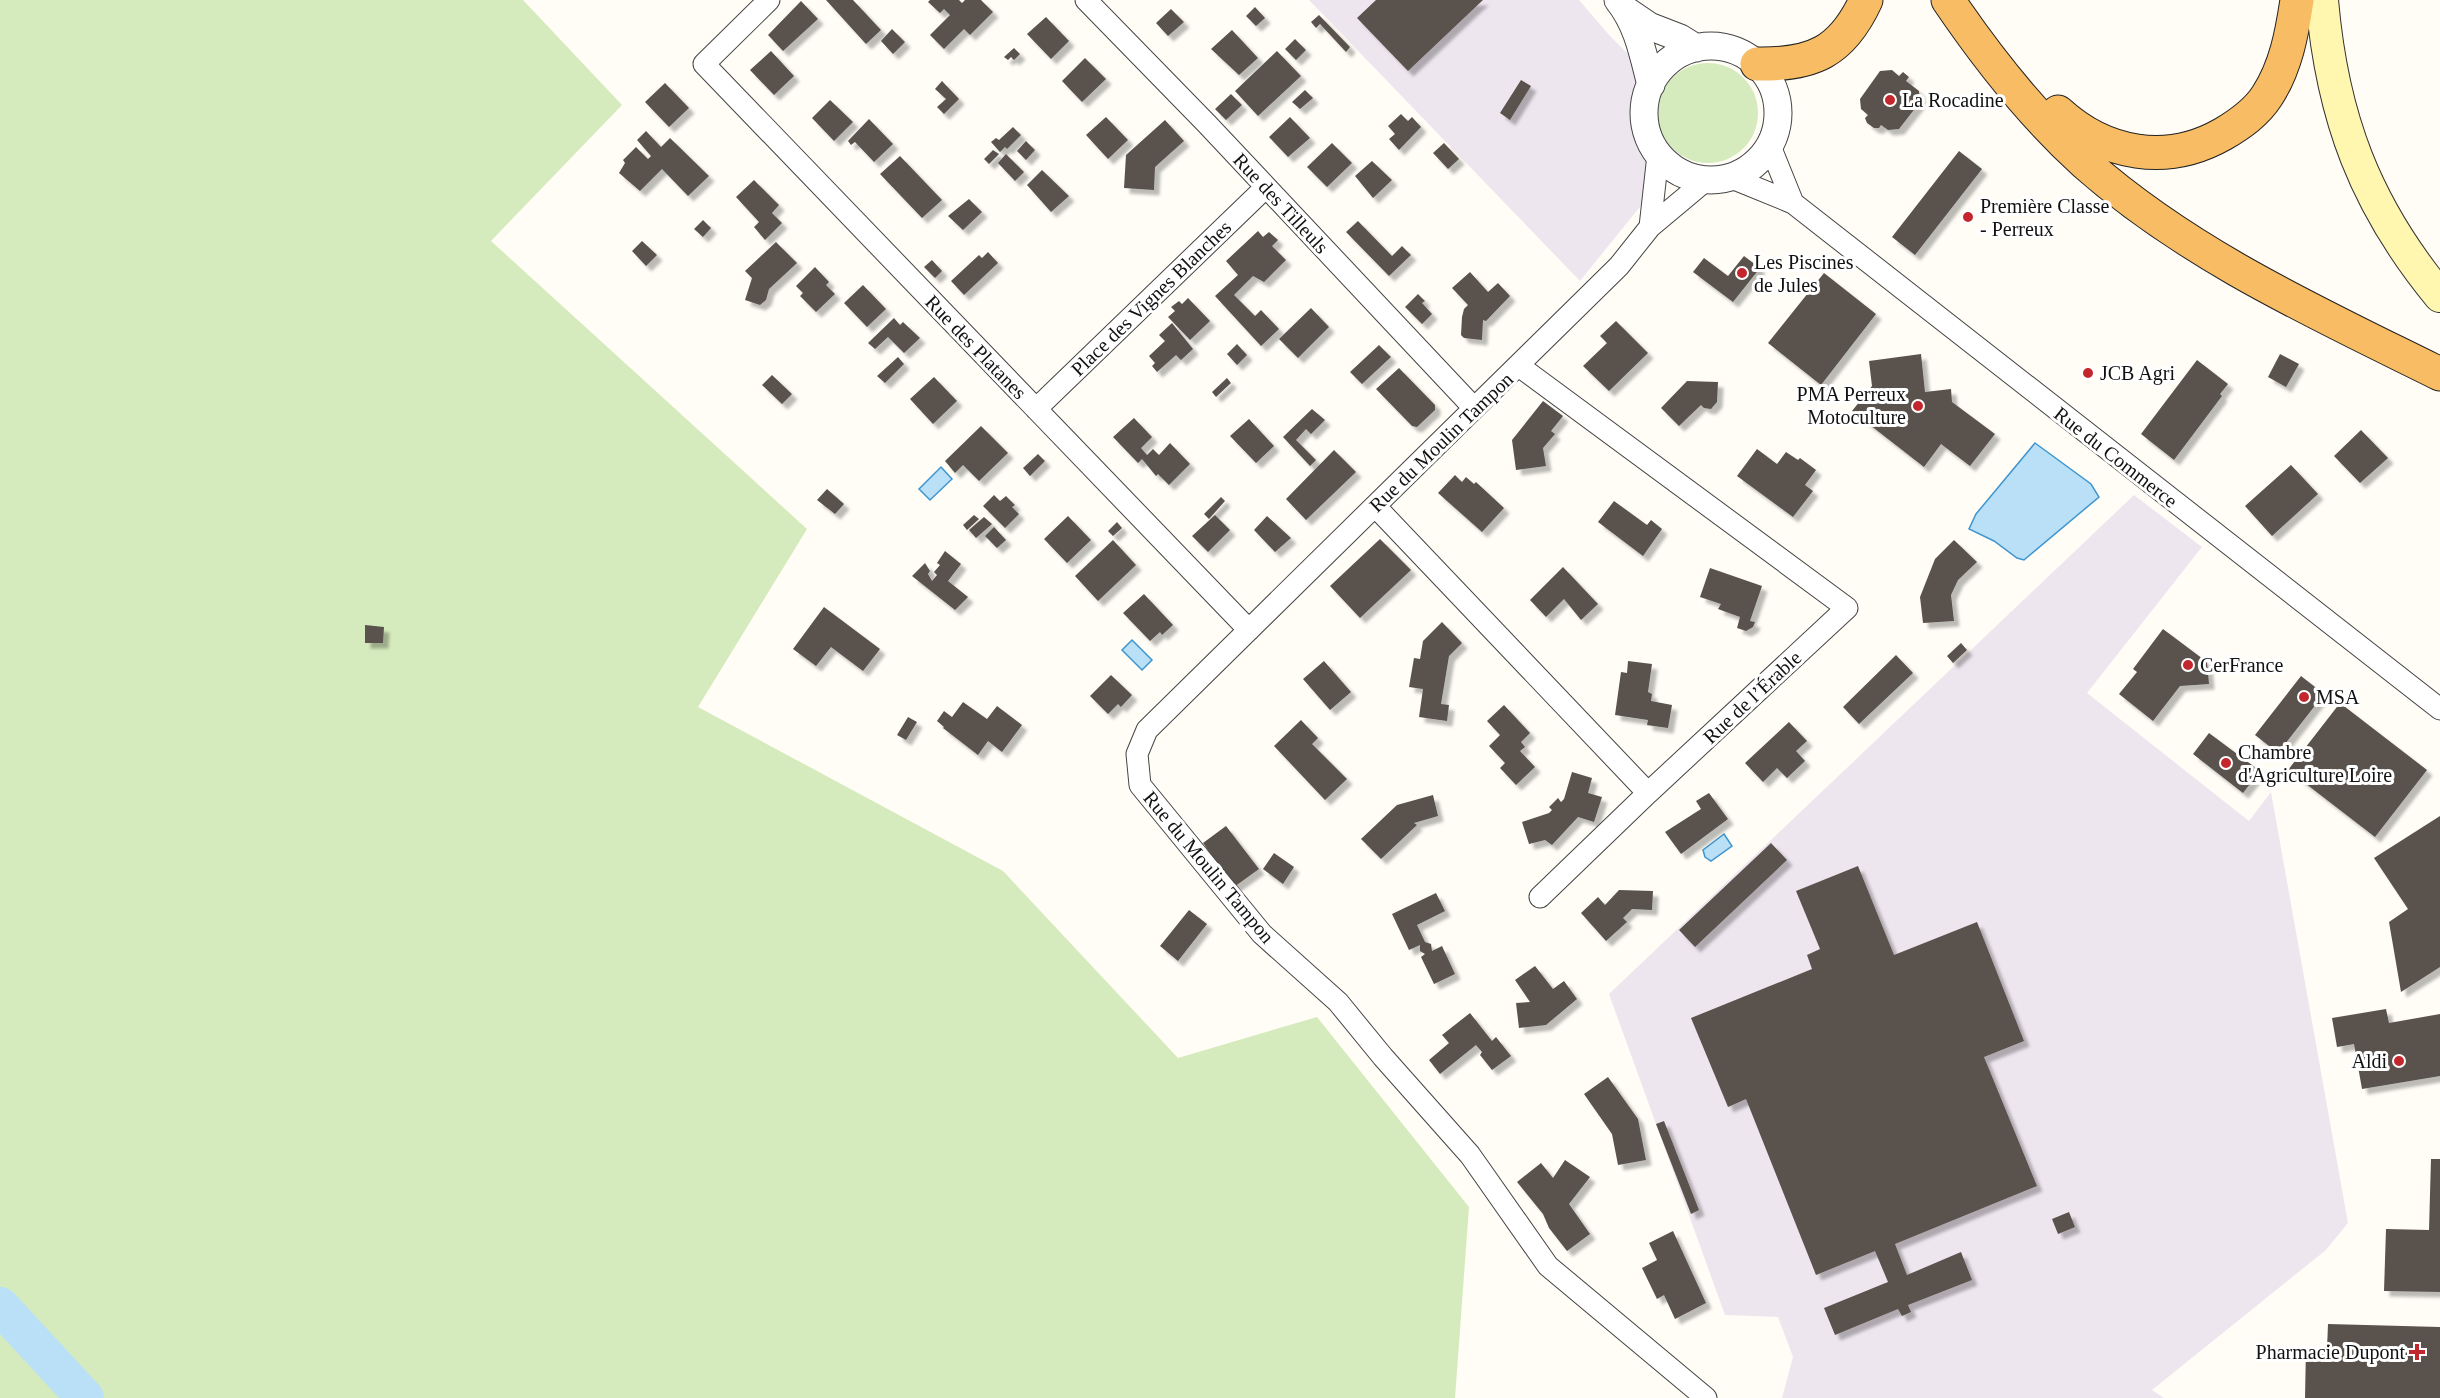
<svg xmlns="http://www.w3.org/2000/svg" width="2440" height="1398" viewBox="0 0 2440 1398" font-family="Georgia,serif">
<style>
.industrial{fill:#eee6ef}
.green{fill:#d5ebbd}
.water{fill:#b9e0f7;stroke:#3f96cf;stroke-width:1.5}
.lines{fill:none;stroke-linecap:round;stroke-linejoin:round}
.river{stroke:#b9e0f7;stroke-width:38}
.building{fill:#5a524d;filter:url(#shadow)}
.minor-casing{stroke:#444;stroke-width:23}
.tertiary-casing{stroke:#444;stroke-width:29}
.secondary-casing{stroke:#333;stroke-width:34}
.trunk-casing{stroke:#222;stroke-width:35}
.minor{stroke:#fff;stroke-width:21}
.tertiary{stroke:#fff;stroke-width:27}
.secondary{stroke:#fff6b0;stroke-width:32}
.trunk{stroke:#f7bc64;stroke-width:33}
.poi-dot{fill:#c4262e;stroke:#fff;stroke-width:2}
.labels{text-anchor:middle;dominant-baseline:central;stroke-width:6;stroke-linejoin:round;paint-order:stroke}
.poi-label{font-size:20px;fill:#111;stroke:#fff;text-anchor:start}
.street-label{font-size:20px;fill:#111;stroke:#fff}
</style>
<defs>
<filter id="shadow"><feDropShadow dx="5.5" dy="5.5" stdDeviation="1.5" flood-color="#0004"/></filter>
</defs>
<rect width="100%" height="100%" fill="#fffdf5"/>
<!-- industrial -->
<path class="industrial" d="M1309 0H1579L1610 36 1703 129 1580 281Z
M2134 495 2202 547 2087 693 2249 821 2271 792 2348 1223 2326 1250 2152 1390 2164 1398H1782L1793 1357 1778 1317 1725 1315 1609 994Z"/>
<!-- green -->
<path class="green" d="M0 0H523L622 105 491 241 807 529 698 707 1003 871 1178 1058 1317 1017 1469 1207 1455 1398H0Z
M1658 113a50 50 0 1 1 100 0a50 50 0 1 1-100 0Z"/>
<!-- water -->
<path class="water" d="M2035 443 2091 484 2099 497 2024 560 2017 558 1994 541 1969 529 1976 514Z
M941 467 952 479 930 500 919 489Z
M1132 640 1152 660 1142 670 1122 650Z
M1724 834 1732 846 1711 861 1705 857 1703 850Z"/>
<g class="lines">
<!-- river -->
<path class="river" d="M0 1306 85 1398"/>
</g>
<!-- building -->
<path class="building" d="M826 0H853L881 30 866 44Z
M930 0H959L962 3 965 0H981L993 12 970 35 964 29 944 49 930 35 950 15 944 9 940 13 928 2Z
M1376 0H1483L1408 71 1357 18Z
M801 1 818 19 783 51 768 35Z
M1255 7 1265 18 1256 26 1246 16Z
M1171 9 1184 22 1168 36 1156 23Z
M1319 15 1350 47 1346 52 1320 24 1316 28 1311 22Z
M1046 17 1069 41 1051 59 1027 34Z
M892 29 905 42 893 54 881 41Z
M1232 30 1258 58 1239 75 1211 49Z
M1295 39 1306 50 1296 60 1285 49Z
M1014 48 1020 54 1014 60 1011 57 1008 60 1004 57Z
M771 51 794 76 774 95 750 70Z
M1277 51 1301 76 1258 116 1235 91Z
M1085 58 1106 79 1082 102 1062 81Z
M1892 70 1899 76 1903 72 1909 77 1906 81 1919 91 1920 102 1899 129 1888 130 1881 125 1879 128H1874L1867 123 1865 118 1868 115 1861 109 1860 99 1880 71Z
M1521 80 1531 86 1510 120 1500 113Z
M942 81 959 99 944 114 937 107 946 99 935 89Z
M665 83 689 108 669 127 645 102Z
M1305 90 1313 98 1300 109 1292 102Z
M1231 94 1242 105 1226 120 1215 109Z
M830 100 853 122 834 141 812 118Z
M1401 114 1408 121 1412 117 1421 127 1399 150 1389 139 1395 134 1388 126Z
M1106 117 1128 140 1108 159 1086 135Z
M1290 117 1310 138 1288 157 1269 137Z
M869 119 893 144 874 162 855 142 851 145 848 141Z
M1165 120 1184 141 1155 167 1154 190 1124 188 1126 155Z
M1013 127 1021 135 1007 149 1005 147 1000 152 991 142 996 138 999 140Z
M646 131 661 147 670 138 709 176 688 196 662 169 640 191 619 173 625 163 623 160 636 147 648 159 651 156 637 140Z
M1026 141 1035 150 1026 160 1017 151Z
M1332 143 1352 163 1327 187 1307 167Z
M1444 143 1459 159 1448 169 1433 153Z
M993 150 999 154 989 164 984 159Z
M1959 151 1982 169 1915 255 1892 237Z
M1006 154 1024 172 1015 181 998 163Z
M900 156 942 200 922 218 880 174Z
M1372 161 1392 180 1373 198 1355 176Z
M1042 170 1069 196 1051 212 1027 185Z
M754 180 779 205 772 213 782 223 765 240 754 227 759 222 736 197Z
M969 199 982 212 963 230 948 216Z
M703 220 711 228 703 237 694 229Z
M1358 221 1392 256 1402 246 1411 255 1389 276 1346 232Z
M1258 231 1263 237 1269 232 1278 240 1272 246 1286 260 1264 282 1253 276 1234 295 1255 316 1261 310 1279 329 1261 346 1215 296 1238 275 1226 261Z
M642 241 657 255 646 266 632 251Z
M776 242 797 263 769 289 766 300 760 305 745 300 752 278 745 271Z
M988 252 998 263 964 295 951 281 979 255 982 258Z
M1744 256 1760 268 1733 302 1693 272 1704 258 1728 276Z
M932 260 942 271 935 278 924 267Z
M815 267 829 282 826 285 835 294 816 312 800 296 803 293 796 286Z
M1470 272 1488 292 1498 283 1510 296 1486 321 1483 320 1482 340 1464 338 1461 335 1462 317 1464 309 1468 305 1452 288Z
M1824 273 1876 314 1821 385 1768 343Z
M863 285 886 309 867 327 844 303Z
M1418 294 1425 301 1422 303 1432 314 1422 324 1405 307Z
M1188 298 1210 321 1190 340 1168 317 1175 311 1171 307 1179 301 1182 304Z
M1311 308 1329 327 1298 358 1279 339Z
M894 318 900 325 903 322 920 338 904 353 888 337 875 349 868 343Z
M1616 321 1648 353 1609 391 1583 366 1607 343 1600 336Z
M1172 323 1193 349 1181 360 1176 355 1157 372 1152 366 1155 363 1149 356 1165 341 1159 335Z
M1237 344 1247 355 1237 365 1227 354Z
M1379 345 1391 357 1362 384 1350 372Z
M1921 354 1925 392 1951 389 1952 402 1995 434 1970 466 1941 444 1924 467 1852 411 1872 386 1869 361Z
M2280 354 2299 364 2286 387 2268 377Z
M898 357 904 364 885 383 877 376Z
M2197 360 2228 384 2220 394 2222 396 2174 460 2141 434Z
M1399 368 1435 405V410L1417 427 1412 426 1376 389Z
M772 375 792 394 782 404 762 385Z
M934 377 957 401 933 424 910 399Z
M1227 378 1231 383 1216 397 1212 392Z
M1687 381 1718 382 1717 402 1711 409 1704 408 1701 405 1679 426 1661 408Z
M1543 401 1563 416 1551 431 1555 434 1543 448 1546 466 1516 470 1512 440Z
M1312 409 1325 420 1311 434 1306 429 1296 440 1316 460 1310 466 1283 437Z
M1134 418 1152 437 1141 448 1147 455 1153 449 1159 455 1170 443 1190 464 1169 485 1158 474 1156 476 1142 459 1138 463 1113 437Z
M1249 419 1274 446 1256 463 1230 436Z
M981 426 1008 453 979 481 963 465 955 473 945 461Z
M2361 430 2388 458 2360 483 2334 456Z
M1757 449 1777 464 1786 452 1798 460 1800 458 1816 470 1805 485 1813 491 1793 517 1737 476Z
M1334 450 1356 472 1306 520 1286 499Z
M1038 454 1045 461 1030 476 1023 468Z
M2291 465 2318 494 2272 536 2245 506Z
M1455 475 1462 482 1466 477 1474 484 1476 482 1504 508 1482 532 1438 493Z
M827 489 844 504 835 514 817 500Z
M994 495 1000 501 1006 496 1015 505 1012 507 1019 514 1005 528 983 506Z
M1221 497 1225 501 1209 519 1204 514Z
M1614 501 1647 525 1651 520 1662 529 1643 556 1598 522Z
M974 515 979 519 967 530 963 525Z
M1215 515 1230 530 1208 552 1192 536Z
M1068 516 1091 540 1067 563 1044 539Z
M1267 516 1291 538 1275 552 1254 530Z
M984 517 992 524 976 538 969 530Z
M1117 522 1122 528 1113 536 1108 531Z
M994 527 1006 540 997 548 985 536Z
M1380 539 1411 570 1360 618 1330 586Z
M1113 540 1136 565 1098 601 1075 576Z
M1954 540 1977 562 1958 580 1951 595 1954 621 1923 623 1920 597 1935 559Z
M945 551 961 564 948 581 968 597 955 610 912 576 925 563 930 571 928 574 932 581 937 575 934 572 940 565 937 563Z
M1563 567 1598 604 1581 620 1564 599 1546 617 1530 600Z
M1710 568 1762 586 1750 621 1755 622 1753 627 1746 631 1737 628 1740 617 1718 609 1721 604 1700 597Z
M1144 594 1173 625 1162 635 1160 632 1150 641 1123 613Z
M824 607 880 649 863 671 831 647 816 666 793 649Z
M1442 622 1462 643 1449 656 1441 704 1449 705 1447 721 1419 717 1423 689 1409 687 1414 658 1420 659 1423 641Z
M365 625 384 627 383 643H365Z
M2163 629 2207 662 2209 684 2180 686 2153 721 2119 694 2137 672 2133 669Z
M1961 643 1967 650 1953 663 1947 656Z
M1896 655 1913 673 1859 724 1843 707Z
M1324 661 1351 692 1330 710 1303 679Z
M1628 661 1652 664 1648 692 1652 694 1651 701 1672 705 1668 728 1647 725 1648 720 1615 715 1621 672 1627 673Z
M1111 675 1132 695 1121 707 1118 704 1108 714 1090 696Z
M2301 676 2324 694 2278 753 2255 735Z
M963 702 987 719 997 706 1022 725 1002 752 988 741 978 755 943 728 944 727 937 721 944 711 952 717Z
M2340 703 2427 770 2375 837 2288 770Z
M1504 705 1530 733 1521 742 1525 747 1520 751 1535 767 1516 785 1500 768 1505 763 1489 746 1500 735 1487 721Z
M908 717 917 722 906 740 897 735Z
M1301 720 1318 738 1312 744 1347 779 1325 800 1274 746Z
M1789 722 1807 741 1796 751 1805 761 1787 778 1777 768 1763 782 1745 763Z
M2209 733 2260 771 2243 793 2193 754Z
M1572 772 1592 778 1588 793 1602 797 1594 822 1578 817 1552 845 1545 840 1529 844 1522 822 1549 813 1552 810 1549 807 1558 798 1561 802 1564 799Z
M1709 793 1728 819 1681 854 1665 832 1701 809 1696 801Z
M1433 795 1438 816 1414 823 1417 825 1381 859 1361 839 1397 805Z
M2440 816V967L2401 992 2389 922 2408 909 2374 858Z
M1226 826 1259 869 1234 887 1203 843Z
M1771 843 1787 860 1695 947 1679 930Z
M1274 853 1294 867 1283 884 1263 869Z
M1858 866 1894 955 1977 922 2024 1041 1984 1057 2037 1186 1895 1244 1907 1275 1961 1252 1972 1280 1908 1305 1911 1312 1902 1316 1898 1309 1835 1335 1824 1308 1888 1282 1875 1251 1816 1275 1746 1099 1728 1107 1691 1018 1812 969 1807 955 1820 949 1796 891Z
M1619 890 1653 891 1652 910 1632 909 1623 918 1627 922 1606 941 1581 913 1598 897 1605 905Z
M1436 893 1445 911 1417 925 1425 942 1431 944 1432 951 1442 946 1455 974 1434 984 1421 957 1425 954 1420 951V945L1409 950 1392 914Z
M1189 910 1207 924 1178 961 1160 946Z
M1535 966 1553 989 1564 981 1577 999 1546 1025 1519 1028 1516 1003 1530 1002 1515 980Z
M2386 1009 2389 1023 2440 1014V1076L2362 1089 2354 1044 2337 1047 2332 1018Z
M1470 1013 1492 1041 1496 1037 1511 1056 1492 1070 1480 1055 1482 1052 1476 1045 1440 1074 1429 1060 1449 1043 1442 1035Z
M1608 1077 1638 1119 1646 1160 1618 1165 1612 1134 1584 1094Z
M1664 1121 1699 1210 1691 1214 1656 1124Z
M2431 1159H2440V1292L2384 1291 2386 1229 2429 1230Z
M1565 1160 1590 1177 1569 1204 1590 1234 1567 1251 1549 1228 1543 1214 1517 1182 1541 1163 1553 1178Z
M2069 1212 2075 1227 2058 1234 2052 1219Z
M1673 1231 1706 1303 1675 1319 1664 1295 1657 1299 1642 1268 1657 1260 1649 1243Z
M2328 1324 2440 1327V1398H2305L2306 1348 2327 1349Z"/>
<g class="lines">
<!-- minor casing -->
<g class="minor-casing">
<path id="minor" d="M769 0 704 64 1249 630
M1086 0 1207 124 1474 408
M1770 146 1793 203
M1732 178 1793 203 2440 709
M1705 181 1650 227 1619 266 1147 730 1137 754 1140 785 1262 934 1338 1002 1383 1057 1470 1155 1548 1266 1706 1398
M1650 227 1658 155
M1036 409 1266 187
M1375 506 1648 793 1847 608 1519 366
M1540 897 1648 793"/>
</g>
<!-- tertiary casing -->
<g class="tertiary-casing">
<path id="tertiary" d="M1618 0C1638 25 1643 54 1651 85
M1627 11 1649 26 1680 38 1696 48
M1644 113a67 67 0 1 1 134 0a67 67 0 1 1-134 0Z"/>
</g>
<!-- secondary casing -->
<g class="secondary-casing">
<path id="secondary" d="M2322 0C2332 117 2365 205 2440 296"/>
</g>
<!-- trunk casing -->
<g class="trunk-casing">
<path id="trunk" d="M1948 0C1988 59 2032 115 2085 163 2189 255 2317 313 2440 374
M1757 64C1813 65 1842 52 1866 0
M2058 112C2105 155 2167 166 2223 134 2240 124 2256 113 2267 96 2286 67 2292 33 2297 0"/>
</g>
<!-- minor -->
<use href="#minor" class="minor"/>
<!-- tertiary -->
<use href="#tertiary" class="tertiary"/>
<!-- secondary -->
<use href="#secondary" class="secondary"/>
<!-- trunk -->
<use href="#trunk" class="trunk"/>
</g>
<!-- markers -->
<g class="poi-dot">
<circle cx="1890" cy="100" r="6"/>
<circle cx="1968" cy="217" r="6"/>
<circle cx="1742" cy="273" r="6"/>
<circle cx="2088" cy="373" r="6"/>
<circle cx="1918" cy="406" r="6"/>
<circle cx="2188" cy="665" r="6"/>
<circle cx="2304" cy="697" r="6"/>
<circle cx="2226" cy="763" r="6"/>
<circle cx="2399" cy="1061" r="6"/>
<path d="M2414 1343h6v6h6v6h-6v6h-6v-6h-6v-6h6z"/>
</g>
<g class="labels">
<!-- poi labels -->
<g class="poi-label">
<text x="1902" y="100">La Rocadine</text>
<text x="1980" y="206">Première Classe<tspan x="1980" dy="23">- Perreux</tspan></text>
<text x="1754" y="262">Les Piscines<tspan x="1754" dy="23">de Jules</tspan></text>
<text x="2100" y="373">JCB Agri</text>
<text x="1906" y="394" text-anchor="end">PMA Perreux<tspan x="1906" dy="23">Motoculture</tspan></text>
<text x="2200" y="665">CerFrance</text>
<text x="2316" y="697">MSA</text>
<text x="2238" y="752">Chambre<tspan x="2238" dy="23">d'Agriculture Loire</tspan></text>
<text x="2387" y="1061" text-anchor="end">Aldi</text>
<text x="2405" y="1352" text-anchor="end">Pharmacie Dupont</text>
</g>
<!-- street labels -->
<g class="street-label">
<text transform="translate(1281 203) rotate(47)">Rue des Tilleuls</text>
<text transform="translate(1151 298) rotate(-44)">Place des Vignes Blanches</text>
<text transform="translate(976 347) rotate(46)">Rue des Platanes</text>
<text transform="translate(1441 442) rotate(-44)">Rue du Moulin Tampon</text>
<text transform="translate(2116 457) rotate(38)">Rue du Commerce</text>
<text transform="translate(1752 697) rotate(-43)">Rue de l’Érable</text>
<text transform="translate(1209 867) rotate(50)">Rue du Moulin Tampon</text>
</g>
</g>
</svg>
